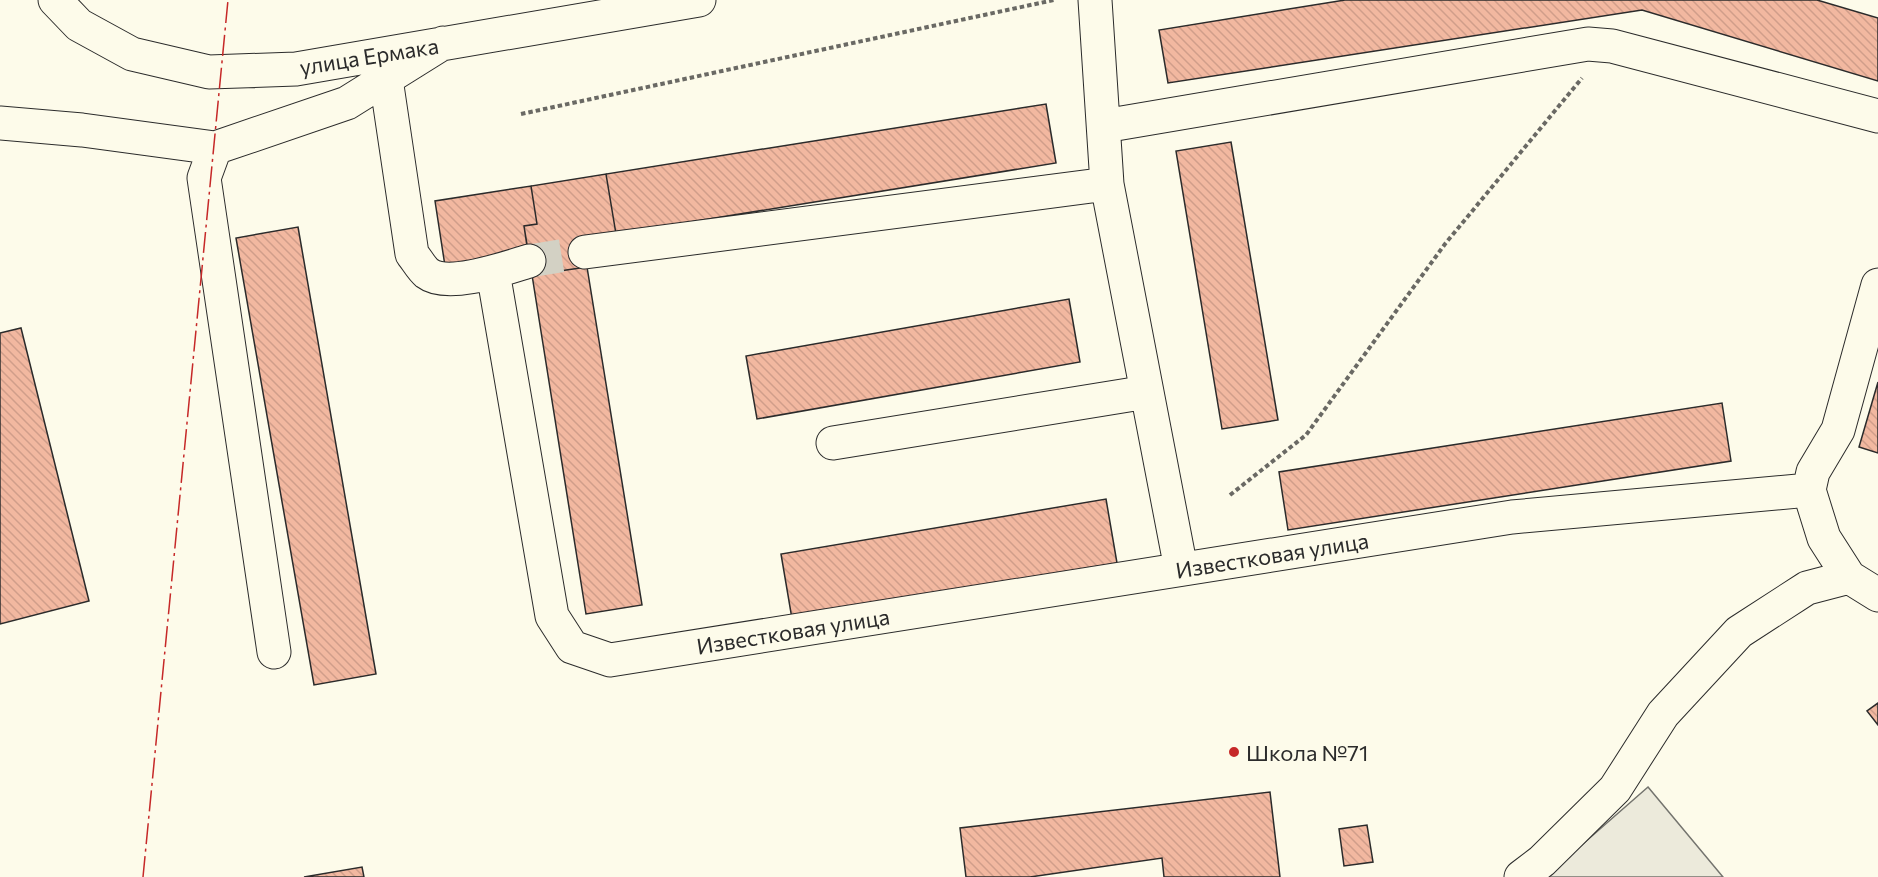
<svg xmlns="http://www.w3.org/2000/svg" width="1878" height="877" viewBox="0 0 1878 877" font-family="Commissioner,sans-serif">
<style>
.parking{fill:#eceadb;stroke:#74746e;stroke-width:1.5}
.building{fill:url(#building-back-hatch);stroke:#2b2b2b;stroke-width:1.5}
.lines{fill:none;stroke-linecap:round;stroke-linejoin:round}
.minor-tunnel{stroke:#d3d1c4;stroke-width:33;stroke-dasharray:33 16;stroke-linecap:butt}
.minor-casing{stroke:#2b2b2b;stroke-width:35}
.path{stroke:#6a6964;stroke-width:4;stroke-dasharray:4.5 3;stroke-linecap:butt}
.minor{stroke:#fdfbea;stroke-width:33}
.power{stroke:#c62828;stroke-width:1.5;stroke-dasharray:21 4.5 3 4.5;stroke-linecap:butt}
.poi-dot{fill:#c62828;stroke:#fdfbea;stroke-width:2}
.labels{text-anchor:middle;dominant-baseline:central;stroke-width:4.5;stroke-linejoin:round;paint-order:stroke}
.street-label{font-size:22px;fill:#2b2b2b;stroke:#fdfbea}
.poi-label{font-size:22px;fill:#2b2b2b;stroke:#fdfbea;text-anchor:start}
</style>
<defs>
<pattern id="building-back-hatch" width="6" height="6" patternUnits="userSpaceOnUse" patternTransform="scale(1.5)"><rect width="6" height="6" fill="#f2b8a0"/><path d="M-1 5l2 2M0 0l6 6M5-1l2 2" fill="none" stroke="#d09e8a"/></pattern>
</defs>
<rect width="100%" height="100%" fill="#fdfbea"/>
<!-- parking -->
<path class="parking" d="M1648 787 1723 877H1545Z"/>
<!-- building -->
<path class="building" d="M1345 0H1817L1878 18V81L1642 10 1168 83 1159 30Z
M1046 104 1056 163 616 234 606 174Z
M1231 142 1278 420 1222 429 1176 151Z
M606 174 616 234 587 267 532 275 524 226 537 224 531 186Z
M531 186 537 224 524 226 528 253 445 266 435 201Z
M298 227 376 674 314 685 236 238Z
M587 267 642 605 586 614 532 275Z
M1069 299 1080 362 757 419 746 356Z
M21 328 89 601 0 624V333Z
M1878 382V453L1859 447Z
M1722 403 1731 461 1288 530 1279 472Z
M1106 499 1117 563 792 619 781 554Z
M1878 703V725L1867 711Z
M1270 792 1280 877H1164L1162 858 1030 877H966L960 828Z
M1367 825 1373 862 1344 866 1339 829Z
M362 867 364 877H304Z"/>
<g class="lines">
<!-- minor-tunnel -->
<path class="minor-tunnel" d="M529 261 585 252"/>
<!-- minor casing -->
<g class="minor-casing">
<path id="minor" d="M55 0 79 25 132 54 209 72 296 69 699 0
M1095 0 1107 184 1181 569
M386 79 412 254C417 260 421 268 427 273 448 289 506 268 529 261
M0 123 82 130 215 148
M1104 126 1588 44 1612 46 1878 116
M585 252 1107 184
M493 272 552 616 572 647 610 660 1512 517 1809 490 1824 538 1849 577 1878 595
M833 443 1147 392
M1809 490 1813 472 1838 430 1878 285
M274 652 204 178 215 148 347 103 443 43
M1521 877 1542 861 1615 789 1663 714 1739 632 1807 588 1849 577"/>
</g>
<!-- path -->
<path class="path" d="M521 114 1054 0
M1230 495 1306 435 1445 244 1582 78"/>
<!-- minor -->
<use href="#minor" class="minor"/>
<!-- power -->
<path class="power" d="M143 877 228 0"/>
</g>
<!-- markers -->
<circle class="poi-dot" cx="1234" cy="752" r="6"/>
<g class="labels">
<!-- street labels -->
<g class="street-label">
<text transform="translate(369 56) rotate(-9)">улица Ермака</text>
<text transform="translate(1272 555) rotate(-9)">Известковая улица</text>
<text transform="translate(793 631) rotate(-9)">Известковая улица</text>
</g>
<!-- poi labels -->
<g class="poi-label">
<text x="1246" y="752">Школа №71</text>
</g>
</g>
</svg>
